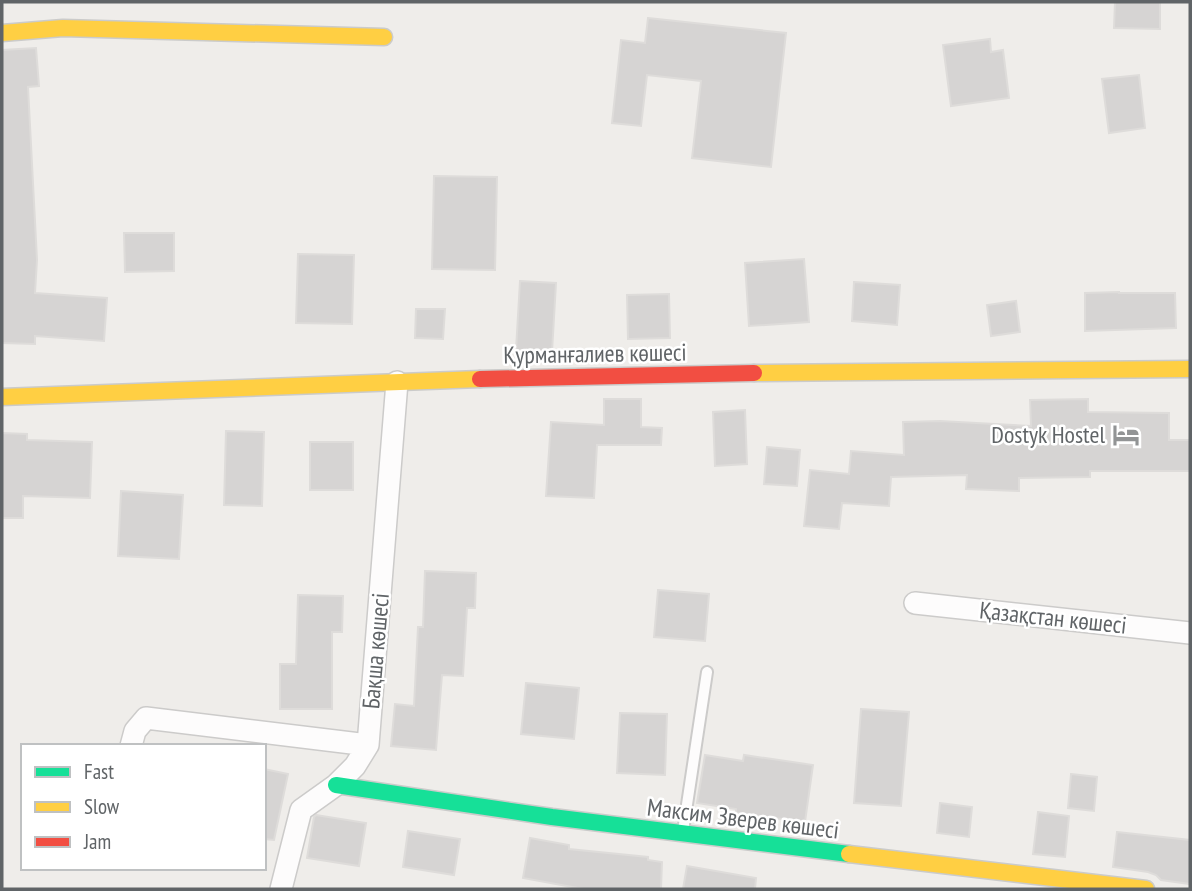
<svg xmlns="http://www.w3.org/2000/svg" width="1192" height="891" font-family="'PT Sans Narrow',sans-serif">
  <style>
    .building { fill: #d6d4d3; stroke: #dedcda; stroke-width: 2 }
    .lines { fill: none; stroke-linecap: round; stroke-linejoin: round }
    .lane-casing { stroke: #cccbca; stroke-width: 14 }
    .street-casing { stroke: #cccbca; stroke-width: 24 }
    .fast-casing { stroke: #cbcbca; stroke-width: 19 }
    .slow-casing { stroke: #cbcbca; stroke-width: 19 }
    .jam-casing { stroke: #cbcbca; stroke-width: 19 }
    .lane { stroke: #fdfcfc; stroke-width: 10 }
    .street { stroke: #fdfcfc; stroke-width: 21 }
    .fast { stroke: #16e098; stroke-width: 16 }
    .slow { stroke: #ffcf43; stroke-width: 16 }
    .jam { stroke: #f24e42; stroke-width: 16 }
    .labels { text-anchor: middle; stroke-width: 5; stroke-linejoin: round; paint-order: stroke }
    .street-label { font-size: 24px; fill: #606467; stroke: #fff }
    .poi-label { font-size: 24px; fill: #606467; stroke: #fff; text-anchor: end }
  </style>
  <rect width="100%" height="100%" fill="#efedea"/>
  <path class="building" d="M 1115,2 L 1160,2 L 1160,29 L 1114,28 Z
    M 648,18 L 786,33 L 771,167 L 692,158 L 701,81 L 647,75 L 641,126 L 612,123 L 621,40 L 645,43 Z
    M 990,39 L 991,52 L 1003,50 L 1009,98 L 951,106 L 943,45 Z
    M 36,48 L 39,86 L 28,87 L 37,260 L 35,293 L 107,298 L 104,341 L 35,336 L 35,344 L 2,343 L 2,50 Z
    M 1139,75 L 1145,128 L 1109,133 L 1102,79 Z
    M 434,176 L 497,177 L 495,270 L 432,269 Z
    M 124,233 L 174,233 L 174,271 L 125,272 Z
    M 298,254 L 354,255 L 352,324 L 296,323 Z
    M 804,259 L 809,322 L 749,326 L 745,263 Z
    M 520,281 L 556,283 L 552,352 L 516,350 Z
    M 854,282 L 900,285 L 897,325 L 852,321 Z
    M 1119,292 L 1119,293 L 1175,293 L 1176,328 L 1085,331 L 1085,293 Z
    M 669,294 L 670,338 L 628,339 L 627,295 Z
    M 1016,301 L 1020,332 L 991,336 L 987,305 Z
    M 416,309 L 445,309 L 443,339 L 415,338 Z
    M 604,399 L 641,399 L 641,427 L 662,428 L 661,445 L 597,445 L 594,498 L 546,496 L 551,422 L 604,425 Z
    M 1088,399 L 1088,412 L 1169,413 L 1169,440 L 1190,440 L 1190,471 L 1090,471 L 1090,477 L 1019,478 L 1019,491 L 966,489 L 967,475 L 891,477 L 889,506 L 842,503 L 839,529 L 804,526 L 810,470 L 849,474 L 851,451 L 904,455 L 903,422 L 940,421 L 1031,426 L 1030,400 Z
    M 745,410 L 747,464 L 715,466 L 713,412 Z
    M 226,431 L 264,432 L 262,506 L 224,505 Z
    M 2,433 L 27,434 L 27,440 L 92,442 L 90,498 L 23,496 L 23,518 L 2,518 Z
    M 310,442 L 353,442 L 353,490 L 310,490 Z
    M 767,447 L 800,450 L 797,486 L 764,484 Z
    M 121,491 L 183,495 L 179,559 L 118,556 Z
    M 425,571 L 476,573 L 475,608 L 467,608 L 463,676 L 442,675 L 436,750 L 391,746 L 395,704 L 414,706 L 418,627 L 423,627 Z
    M 658,590 L 709,594 L 705,641 L 654,637 Z
    M 298,595 L 343,596 L 342,632 L 332,632 L 332,709 L 280,709 L 280,664 L 296,664 Z
    M 526,683 L 579,688 L 574,739 L 521,734 Z
    M 861,709 L 909,712 L 901,806 L 854,803 Z
    M 620,713 L 667,714 L 665,775 L 617,773 Z
    M 705,755 L 743,761 L 744,755 L 813,765 L 805,822 L 736,813 L 736,809 L 697,803 Z
    M 264,769 L 288,774 L 274,840 L 264,839 Z
    M 1071,774 L 1097,777 L 1094,811 L 1068,808 Z
    M 940,803 L 972,807 L 969,837 L 937,833 Z
    M 1038,812 L 1069,816 L 1065,857 L 1033,854 Z
    M 316,815 L 366,823 L 359,866 L 307,858 L 314,817 Z
    M 408,831 L 460,839 L 454,875 L 403,867 Z
    M 1117,832 L 1190,840 L 1190,884 L 1161,880 L 1156,875 L 1148,872 L 1113,867 Z
    M 530,838 L 569,845 L 569,849 L 648,857 L 648,860 L 662,862 L 661,889 L 583,889 L 523,878 Z
    M 687,866 L 756,878 L 755,889 L 683,889 Z"/>
  <g class="lines">
    <g class="lane-casing">
      <path id="lane" d="M 683,831 L 707,672"/>
    </g>
    <g class="street-casing">
      <path id="street" d="M 915,603 L 1190,633
        M 131,746 L 135,731 L 146,718 L 368,745
        M 281,889 L 301,810 L 336,785 L 355,766 L 368,745 L 397,382"/>
    </g>
    <g class="fast-casing">
      <path id="fast" d="M 336,785 L 552,817 L 849,854"/>
    </g>
    <g class="slow-casing">
      <path id="slow" d="M 2,33 L 63,28 L 384,37
        M 754,373 L 1190,369
        M 2,397 L 480,379
        M 849,854 L 1146,889"/>
    </g>
    <g class="jam-casing">
      <path id="jam" d="M 480,379 L 754,373"/>
    </g>
    <use href="#lane" class="lane"/>
    <use href="#street" class="street"/>
    <use href="#fast" class="fast"/>
    <use href="#slow" class="slow"/>
    <use href="#jam" class="jam"/>
  </g>
  <defs>
    <g id="hotel-bare" transform="scale(2.1)"><path d="M-6-4.5h1.5V1H6V5H4.5V3h-9V5H-6ZM-4 0a1.8 1.8 0 1 1 3.6 0ZM.5 0V-2.5h3Q6-2.5 6 0Z" fill="#929495" stroke="#fff" stroke-width="2.5" paint-order="stroke"/></g>
  </defs>
  <g fill-rule="evenodd">
    <use href="#hotel-bare" x="1126" y="435"/>
  </g>
  <g class="labels">
    <g class="street-label">
      <text transform="translate(595 354) rotate(-1)" y="8">Қурманғалиев көшесі</text>
      <text transform="translate(1053 618) rotate(6)" y="8">Қазақстан көшесі</text>
      <text transform="translate(376 651) rotate(-85)" y="8">Бақша көшесі</text>
      <text transform="translate(743 819) rotate(7)" y="8">Максим Зверев көшесі</text>
    </g>
    <g class="poi-label">
      <text x="1105" y="443">Dostyk Hostel</text>
    </g>
  </g>
  <rect width="1192" height="891" fill="none" stroke="#606467" stroke-width="7"/>
  <rect x="21" y="744" width="245" height="126" fill="#ffffff" stroke="#bfc1c2" stroke-width="2"/>
  <rect x="35" y="767" width="35" height="10" fill="#16e098" stroke="#bfc1c2" stroke-width="2"/>
  <text x="84" y="779" font-size="21" fill="#606467">Fast</text>
  <rect x="35" y="802" width="35" height="10" fill="#ffcf43" stroke="#bfc1c2" stroke-width="2"/>
  <text x="84" y="814" font-size="21" fill="#606467">Slow</text>
  <rect x="35" y="837" width="35" height="10" fill="#f24e42" stroke="#bfc1c2" stroke-width="2"/>
  <text x="84" y="849" font-size="21" fill="#606467">Jam</text>
</svg>
